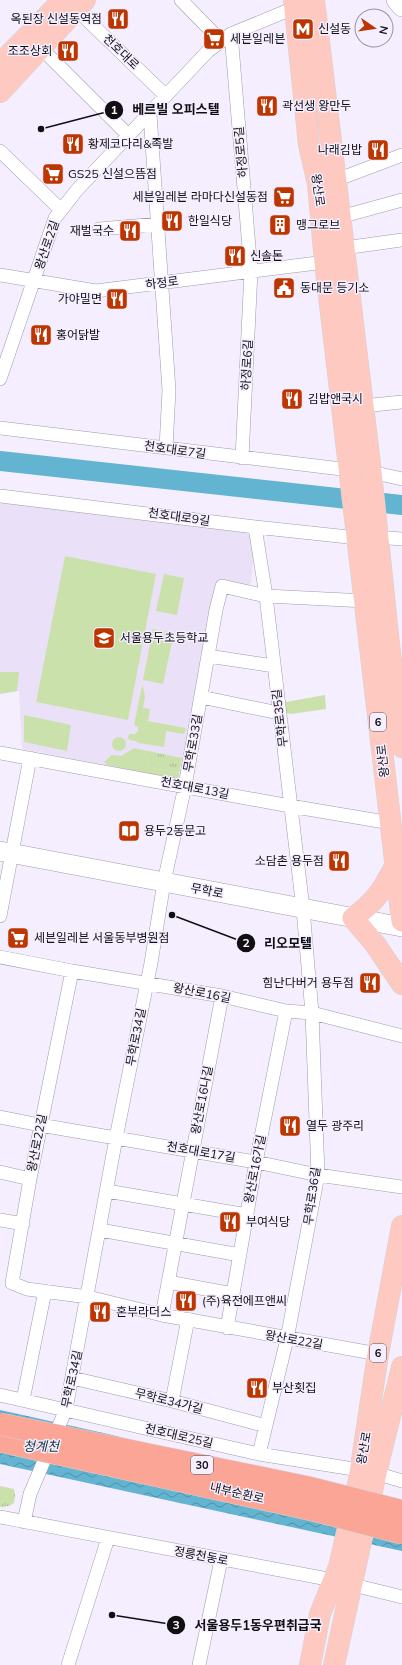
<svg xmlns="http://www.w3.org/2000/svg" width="402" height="1665" font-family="Mulish,'Noto Sans KR',sans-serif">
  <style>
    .built { fill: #eae1f8 }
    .grass { fill: url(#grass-tufts) }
    .garden { fill: #cbe1ab }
    .water { fill: url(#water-waves) }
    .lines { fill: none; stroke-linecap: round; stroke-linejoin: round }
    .river { stroke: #63b4d0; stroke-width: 20 }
    .street-casing { stroke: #a09ba9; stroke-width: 14 }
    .secondary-casing { stroke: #a09ba9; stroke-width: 20 }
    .primary-casing { stroke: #d4d4d5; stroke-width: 22 }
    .highway-casing { stroke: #d4d4d5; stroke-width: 23 }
    .street { stroke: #fff; stroke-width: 13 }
    .secondary { stroke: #fff; stroke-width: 19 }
    .primary { stroke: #fdc9c0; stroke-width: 21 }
    .highway { stroke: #fba596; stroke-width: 22 }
    .highway-bridge-casing { stroke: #d4d4d5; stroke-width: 23; stroke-linecap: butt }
    .highway-bridge { stroke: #fba596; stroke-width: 22 }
    .labels { text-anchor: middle; stroke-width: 3; stroke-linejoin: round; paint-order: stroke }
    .shield { fill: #f4eefe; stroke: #55525a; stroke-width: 1 }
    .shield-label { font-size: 11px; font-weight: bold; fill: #110f14 }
    .poi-label { font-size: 12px; fill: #110f14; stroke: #f4eefe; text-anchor: start }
    .street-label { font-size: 12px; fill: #110f14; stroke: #f4eefe }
    .water-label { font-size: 13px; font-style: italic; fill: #0d3440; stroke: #f4eefe }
    .leader { fill: none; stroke: #110f14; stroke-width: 1.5 }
    .callout-dot { fill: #110f14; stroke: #f4eefe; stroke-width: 1.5 }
    .mark-label { font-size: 12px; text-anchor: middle; font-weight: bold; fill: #fff }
    .callout-label { font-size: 13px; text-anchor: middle; font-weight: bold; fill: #110f14; stroke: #f4eefe; stroke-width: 3; stroke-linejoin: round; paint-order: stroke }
  </style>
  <defs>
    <pattern id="grass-tufts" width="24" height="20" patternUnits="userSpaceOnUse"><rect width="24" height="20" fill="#cbe1ab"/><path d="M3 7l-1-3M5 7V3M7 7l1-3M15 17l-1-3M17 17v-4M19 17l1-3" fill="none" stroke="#adc092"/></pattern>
    <pattern id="water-waves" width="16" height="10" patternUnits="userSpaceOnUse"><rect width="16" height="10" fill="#63b4d0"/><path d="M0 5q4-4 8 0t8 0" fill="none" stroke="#5091a8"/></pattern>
  </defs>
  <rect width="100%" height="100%" fill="#f4eefe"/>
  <path class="built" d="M 0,501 L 246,532 L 252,539 L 254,550 L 251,583 L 248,586 L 218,583 L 181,780 L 22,749 L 19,691 L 0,694 Z"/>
  <path class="grass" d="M 143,750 L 182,758 L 179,773 L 153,768 Z
    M 0,1486 L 14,1489 L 15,1495 L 14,1503 L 9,1506 L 0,1507 Z"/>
  <path class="garden" d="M 65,556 L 156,574 L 128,720 L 36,702 Z
    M 164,574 L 184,578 L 177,615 L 156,611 Z
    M 153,629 L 174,633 L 163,684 L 143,680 Z
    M 0,672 L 19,672 L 17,691 L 0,694 Z
    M 142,686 L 143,686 L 145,697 L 143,708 L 150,709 L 148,721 L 186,728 L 184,734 L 166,731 L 164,747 L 138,743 L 136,741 L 129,740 L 128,737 L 129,734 L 135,734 L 138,731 L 138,727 L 134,725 Z
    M 325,695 L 326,709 L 291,714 L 286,713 L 284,706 L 286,702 Z
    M 24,715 L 71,725 L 67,751 L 24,742 Z
    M112 744a7 7 0 1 1 14 0a7 7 0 1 1-14 0Z
    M 134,748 L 143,750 L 153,768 L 179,773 L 178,779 L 107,765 L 104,762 L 112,755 L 121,756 Z"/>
  <path class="water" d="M 0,1410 L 108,1434 L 402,1507 L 402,1551 L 0,1464 Z"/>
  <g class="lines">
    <path class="river" d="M 0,461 L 402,505"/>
    <g class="street-casing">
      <path id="street" d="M 181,0 L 221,41
        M 76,9 L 166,96
        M 231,34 L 251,271 L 242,458
        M 41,48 L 129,136
        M 150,114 L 169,390 L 166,448
        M 0,151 L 61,210
        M 336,180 L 402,155
        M 340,217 L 402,200
        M 99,229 L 158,224
        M 344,248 L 402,240
        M 0,275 L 96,291 L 325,262
        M 0,379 L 55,218 L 77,190 L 208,51 L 231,34 L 294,8
        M 363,406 L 402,402
        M 0,428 L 350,470
        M 371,472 L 402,479
        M 0,496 L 255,527 L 358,538
        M 255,527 L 266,596 L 303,909 L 312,1013 L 318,1175 L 287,1339 L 259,1454
        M 377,537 L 402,539
        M 208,656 L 274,666
        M 201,697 L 279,713
        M 0,753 L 290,806 L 391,823
        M 0,916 L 30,758
        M 0,957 L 72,971 L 222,996 L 286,1011 L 312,1013 L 402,1036
        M 72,971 L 30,1179 L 12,1283 L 27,1289 L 88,1297 L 162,1315 L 378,1354
        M 0,1117 L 40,1125 L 256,1162 L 318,1175 L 402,1187
        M 0,1172 L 30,1179
        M 107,1191 L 247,1215
        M 0,1220 L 23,1224
        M 100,1230 L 240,1255
        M 168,1282 L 233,1294
        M 162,1315 L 222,996
        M 227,1328 L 256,1162 L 286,1011
        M 72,1378 L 172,1401 L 266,1426
        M 0,1395 L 259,1454 L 360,1470
        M 23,1400 L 45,1291
        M 172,1401 L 188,1319
        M 376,1473 L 402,1481
        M 0,1517 L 333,1580 L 402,1597
        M 24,1522 L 30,1494 L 66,1409 L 116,1138 L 151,963 L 164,882 L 185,786 L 216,610 L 222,586 L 266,596 L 366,601
        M 68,1665 L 108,1538
        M 199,1665 L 221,1560"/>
    </g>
    <g class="secondary-casing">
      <path id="secondary" d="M 396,0 L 402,7
        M 0,851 L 402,927"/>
    </g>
    <g class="primary-casing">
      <path id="primary" d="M 294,0 L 309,145 L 318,184 L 325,262 L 402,921
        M 314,0 L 371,472 L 389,644 L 402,747
        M 0,64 L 63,0
        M 0,92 L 85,0
        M 395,866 C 382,891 376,901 353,918 L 375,944 L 402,984
        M 310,1665 L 320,1614 L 339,1567 L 359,1480 L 378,1354 L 402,1226
        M 334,1665 L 376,1473 L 402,1367"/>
    </g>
    <g class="highway-casing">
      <path id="highway" d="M 0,1441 L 36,1449"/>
    </g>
    <use href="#street" class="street"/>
    <use href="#secondary" class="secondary"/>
    <use href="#primary" class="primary"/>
    <use href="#highway" class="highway"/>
    <g class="highway-bridge-casing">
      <path id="highway-bridge" d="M 0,1424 L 306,1487 L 402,1511
        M 36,1449 L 313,1510 L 402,1533"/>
    </g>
    <use href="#highway-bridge" class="highway-bridge"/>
  </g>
  <defs>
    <g id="restaurant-square" transform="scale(1.15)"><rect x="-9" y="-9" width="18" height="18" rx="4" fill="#bd3501" stroke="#f4eefe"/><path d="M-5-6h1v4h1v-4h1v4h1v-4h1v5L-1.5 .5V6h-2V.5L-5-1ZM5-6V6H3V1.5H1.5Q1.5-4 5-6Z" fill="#fff"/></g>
    <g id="metro-square" transform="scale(1.15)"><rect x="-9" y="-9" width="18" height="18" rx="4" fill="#bd3501" stroke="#f4eefe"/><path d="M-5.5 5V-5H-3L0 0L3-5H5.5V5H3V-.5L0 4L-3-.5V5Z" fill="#fff"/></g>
    <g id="supermarket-square" transform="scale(1.15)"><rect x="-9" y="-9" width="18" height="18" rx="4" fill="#bd3501" stroke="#f4eefe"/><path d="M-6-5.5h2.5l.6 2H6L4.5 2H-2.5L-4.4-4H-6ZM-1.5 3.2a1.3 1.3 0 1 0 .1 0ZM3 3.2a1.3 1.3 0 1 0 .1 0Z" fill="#fff"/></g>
    <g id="building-square" transform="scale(1.15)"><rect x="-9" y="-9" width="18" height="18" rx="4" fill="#bd3501" stroke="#f4eefe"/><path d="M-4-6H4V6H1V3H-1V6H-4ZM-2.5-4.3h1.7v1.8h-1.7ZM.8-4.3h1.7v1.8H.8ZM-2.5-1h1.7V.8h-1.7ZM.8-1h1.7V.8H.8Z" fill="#fff"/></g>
    <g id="civic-square" transform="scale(1.15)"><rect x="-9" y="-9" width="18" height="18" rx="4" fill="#bd3501" stroke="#f4eefe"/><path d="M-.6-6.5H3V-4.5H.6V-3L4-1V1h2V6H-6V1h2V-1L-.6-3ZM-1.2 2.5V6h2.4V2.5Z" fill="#fff"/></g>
    <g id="school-square" transform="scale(1.15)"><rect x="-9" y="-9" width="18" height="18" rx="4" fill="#bd3501" stroke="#f4eefe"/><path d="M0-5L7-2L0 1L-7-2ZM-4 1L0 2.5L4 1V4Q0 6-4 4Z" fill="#fff"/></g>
    <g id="library-square" transform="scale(1.15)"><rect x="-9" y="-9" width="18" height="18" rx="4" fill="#bd3501" stroke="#f4eefe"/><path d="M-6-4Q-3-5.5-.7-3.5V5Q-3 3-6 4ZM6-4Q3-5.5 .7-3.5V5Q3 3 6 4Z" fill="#fff"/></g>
  </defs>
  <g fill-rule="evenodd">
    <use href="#restaurant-square" x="118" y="19"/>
    <use href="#metro-square" x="303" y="29"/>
    <use href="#supermarket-square" x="214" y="39"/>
    <use href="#restaurant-square" x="68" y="51"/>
    <use href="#restaurant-square" x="267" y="106"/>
    <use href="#restaurant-square" x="73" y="144"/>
    <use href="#restaurant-square" x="378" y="150"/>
    <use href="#supermarket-square" x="53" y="174"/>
    <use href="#supermarket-square" x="284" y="197"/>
    <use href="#restaurant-square" x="172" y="221"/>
    <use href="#building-square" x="280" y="225"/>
    <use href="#restaurant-square" x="130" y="231"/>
    <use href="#restaurant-square" x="235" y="256"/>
    <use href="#civic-square" x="284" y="288"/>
    <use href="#restaurant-square" x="117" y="299"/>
    <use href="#restaurant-square" x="41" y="335"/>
    <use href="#restaurant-square" x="292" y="399"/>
    <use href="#school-square" x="104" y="638"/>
    <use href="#library-square" x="129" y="831"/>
    <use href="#restaurant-square" x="339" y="861"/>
    <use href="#supermarket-square" x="18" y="938"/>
    <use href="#restaurant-square" x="370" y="983"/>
    <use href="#restaurant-square" x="290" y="1126"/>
    <use href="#restaurant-square" x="230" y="1222"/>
    <use href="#restaurant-square" x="186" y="1301"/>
    <use href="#restaurant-square" x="100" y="1312"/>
    <use href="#restaurant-square" x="257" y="1388"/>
  </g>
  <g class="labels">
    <g class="shield">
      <rect x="370" y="713" width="16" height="18" rx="3"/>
      <rect x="370" y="1344" width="16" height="18" rx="3"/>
      <rect x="191" y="1456" width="22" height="18" rx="3"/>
    </g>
    <g class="shield-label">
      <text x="378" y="726">6</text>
      <text x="378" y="1357">6</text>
      <text x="202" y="1469">30</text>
    </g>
    <g class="poi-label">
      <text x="102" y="23" text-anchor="end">옥된장 신설동역점</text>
      <text x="318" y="33">신설동</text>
      <text x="230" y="43">세븐일레븐</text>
      <text x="52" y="55" text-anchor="end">조조상회</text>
      <text x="282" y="110">곽선생 왕만두</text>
      <text x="88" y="148">황제코다리&amp;족발</text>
      <text x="362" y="154" text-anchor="end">나래김밥</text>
      <text x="68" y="178">GS25 신설으뜸점</text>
      <text x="268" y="201" text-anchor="end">세븐일레븐 라마다신설동점</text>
      <text x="188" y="225">한일식당</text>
      <text x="296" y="229">맹그로브</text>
      <text x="114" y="235" text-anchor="end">재벌국수</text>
      <text x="250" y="260">신솔돈</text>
      <text x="300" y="292">동대문 등기소</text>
      <text x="102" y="303" text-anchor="end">가야밀면</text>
      <text x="56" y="339">홍어닭발</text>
      <text x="308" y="403">김밥앤국시</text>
      <text x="120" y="642">서울용두초등학교</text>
      <text x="144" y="835">용두2동문고</text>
      <text x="324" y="865" text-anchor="end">소담촌 용두점</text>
      <text x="34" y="942">세븐일레븐 서울동부병원점</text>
      <text x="354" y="987" text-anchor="end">힘난다버거 용두점</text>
      <text x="306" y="1130">열두 광주리</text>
      <text x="246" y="1226">부여식당</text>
      <text x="202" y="1305">(주)육전에프앤씨</text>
      <text x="116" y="1316">혼부라더스</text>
      <text x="272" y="1392">부산횟집</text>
    </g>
    <g class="street-label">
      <text transform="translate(121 52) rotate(44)" y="4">천호대로</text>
      <text transform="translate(241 152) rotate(-95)" y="4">하정로5길</text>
      <text transform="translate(318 190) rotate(82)" y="4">왕산로</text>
      <text transform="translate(47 245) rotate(-71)" y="4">왕산로2길</text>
      <text transform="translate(162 283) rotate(-7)" y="4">하정로</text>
      <text transform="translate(247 365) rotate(-87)" y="4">하정로6길</text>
      <text transform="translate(175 450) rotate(8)" y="4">천호대로7길</text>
      <text transform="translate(179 517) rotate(8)" y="4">천호대로9길</text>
      <text transform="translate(280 718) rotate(-97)" y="4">무학로35길</text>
      <text transform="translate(193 743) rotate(-80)" y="4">무학로33길</text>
      <text transform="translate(383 761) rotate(-96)" y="4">왕산로</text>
      <text transform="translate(195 788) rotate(11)" y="4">천호대로13길</text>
      <text transform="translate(207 891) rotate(11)" y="4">무학로</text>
      <text transform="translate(202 993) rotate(11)" y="4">왕산로16길</text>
      <text transform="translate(136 1037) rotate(-79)" y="4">무학로34길</text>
      <text transform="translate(202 1100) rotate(-79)" y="4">왕산로16나길</text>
      <text transform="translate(37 1143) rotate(-79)" y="4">왕산로22길</text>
      <text transform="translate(201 1152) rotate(10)" y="4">천호대로17길</text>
      <text transform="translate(255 1169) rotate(-79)" y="4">왕산로16가길</text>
      <text transform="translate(312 1196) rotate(-82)" y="4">무학로36길</text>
      <text transform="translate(294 1340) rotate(10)" y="4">왕산로22길</text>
      <text transform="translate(72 1379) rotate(-78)" y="4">무학로34길</text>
      <text transform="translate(169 1401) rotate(14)" y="4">무학로34가길</text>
      <text transform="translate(179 1436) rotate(13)" y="4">천호대로25길</text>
      <text transform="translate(364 1448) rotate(-80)" y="4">왕산로</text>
      <text transform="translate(237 1493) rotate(13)" y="4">내부순환로</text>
      <text transform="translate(201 1556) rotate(11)" y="4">정릉천동로</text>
    </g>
    <g class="water-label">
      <text x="41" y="1451">청계천</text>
    </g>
  </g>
  <path class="leader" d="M41 129L114 110M172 915L246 943M112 1615L176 1625"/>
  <g class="callout-dot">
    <circle cx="41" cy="129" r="4"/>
    <circle cx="172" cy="915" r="4"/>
    <circle cx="112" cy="1615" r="4"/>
    <circle cx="114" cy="110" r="10"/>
    <circle cx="246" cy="943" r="10"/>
    <circle cx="176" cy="1625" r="10"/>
  </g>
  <g class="mark-label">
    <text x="114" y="114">1</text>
    <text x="246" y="947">2</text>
    <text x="176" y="1629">3</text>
  </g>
  <g class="callout-label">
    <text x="176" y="114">베르빌 오피스텔</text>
    <text x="288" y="948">리오모텔</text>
    <text x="258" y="1630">서울용두1동우편취급국</text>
  </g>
  <g transform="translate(374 28) rotate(103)"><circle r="19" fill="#f4eefe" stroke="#9995a0"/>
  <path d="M0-3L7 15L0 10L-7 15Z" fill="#bd3501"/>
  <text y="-6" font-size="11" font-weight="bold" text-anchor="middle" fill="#110f14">N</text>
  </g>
</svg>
